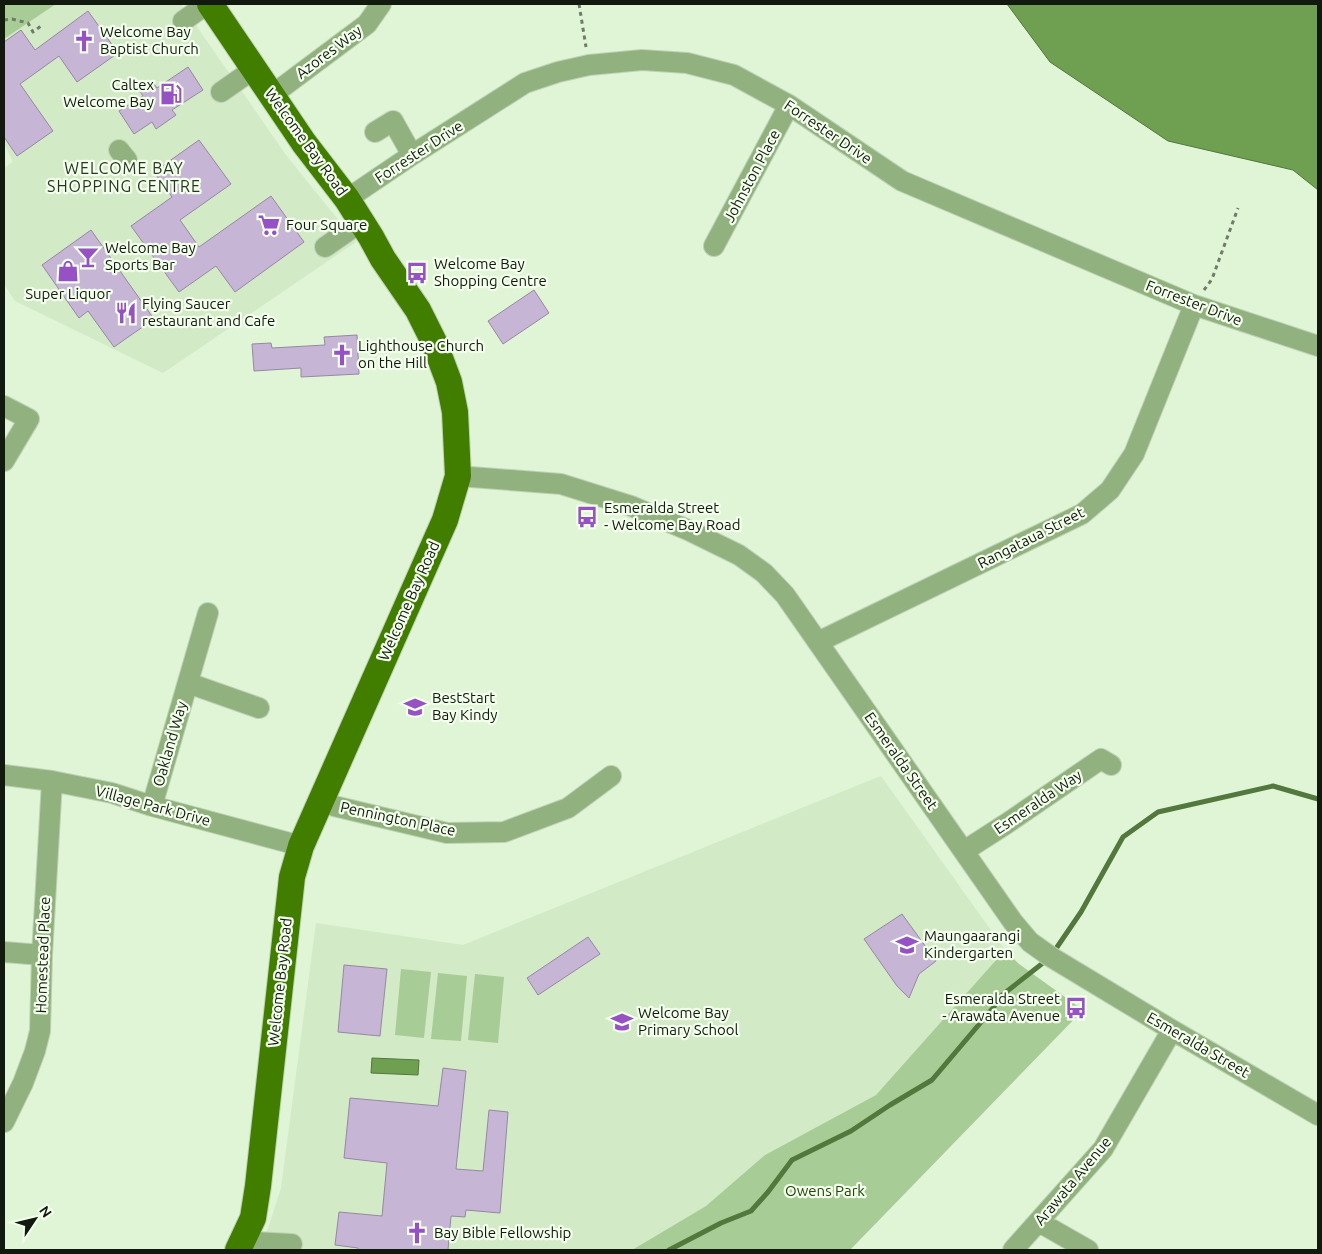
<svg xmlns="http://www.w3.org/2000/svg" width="1322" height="1254" font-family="Ubuntu,sans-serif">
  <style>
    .built { fill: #d2eac5 }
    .green { fill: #a8cc95 }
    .water { fill: #6fa051; stroke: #53783d }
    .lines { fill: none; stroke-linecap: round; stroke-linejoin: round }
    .stream { stroke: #53783d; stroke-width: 5 }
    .building { fill: #c6b5d4; stroke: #9787a4 }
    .minor-casing { stroke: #bfd1b6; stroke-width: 22 }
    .major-casing { stroke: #bfd1b6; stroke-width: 28 }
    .path { stroke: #6f7c68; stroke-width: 3; stroke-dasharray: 4 4; stroke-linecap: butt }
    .minor { stroke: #91b27e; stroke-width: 20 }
    .major { stroke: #417e00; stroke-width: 26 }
    .labels { text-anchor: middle; stroke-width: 4.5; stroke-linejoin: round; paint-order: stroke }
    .poi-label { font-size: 15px; fill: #12190e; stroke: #f3ffec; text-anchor: start }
    .street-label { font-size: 15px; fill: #12190e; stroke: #f3ffec }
    .park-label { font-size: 15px; fill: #24440b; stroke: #f3ffec }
    .neighbourhood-label { font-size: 16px; letter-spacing: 1px; fill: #27371f; stroke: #f3ffec }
  </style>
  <rect width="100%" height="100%" fill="#e0f4d6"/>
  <path class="built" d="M 56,4 L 181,4 L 286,155 L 356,242 L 163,373 L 15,301 L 4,284 L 4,168 L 13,162 L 4,143 L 4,39 Z
    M 881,776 L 1005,950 L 876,1095 L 765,1155 L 706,1206 L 632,1250 L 261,1250 L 281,1188 L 316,923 L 463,945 Z"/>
  <path class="green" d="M 4,4 L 56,4 L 4,39 Z
    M 1005,950 L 1019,964 L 1083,1010 L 850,1250 L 632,1250 L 706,1206 L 765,1155 L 876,1095 Z
    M 401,969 L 431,972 L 424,1038 L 395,1035 Z
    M 438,973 L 467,976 L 461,1041 L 431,1039 Z
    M 475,974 L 504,977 L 498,1043 L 468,1040 Z"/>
  <path class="water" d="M 1007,4 L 1318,4 L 1318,190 L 1293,170 L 1168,141 L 1050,62 Z
    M 372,1058 L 419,1060 L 418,1075 L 371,1073 Z"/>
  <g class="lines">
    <path class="stream" d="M 1053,953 L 1081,912 L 1123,837 L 1158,812 L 1273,786 L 1318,799
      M 669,1250 L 721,1223 L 751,1211 L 768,1192 L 792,1160 L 851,1131 L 890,1105 L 932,1080 L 993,1008 L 1001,996 L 1048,959"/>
  </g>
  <path class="building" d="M 88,11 L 118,53 L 77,82 L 59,56 L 20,84 L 53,131 L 17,156 L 4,137 L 4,42 L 21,30 L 35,50 Z
    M 188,67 L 203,90 L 172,110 L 176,115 L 156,129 L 152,122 L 134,134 L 119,111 L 143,96 L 139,90 L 152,81 L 157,88 Z
    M 199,140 L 231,184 L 180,220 L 199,247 L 271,196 L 304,242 L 235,292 L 216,266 L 179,292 L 131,226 L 172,197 L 154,172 Z
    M 91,230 L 154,319 L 114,347 L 88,311 L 79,318 L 42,265 Z
    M 534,290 L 549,313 L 503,344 L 488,321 Z
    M 357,335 L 359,374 L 301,377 L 301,368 L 254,371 L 252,344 L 271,343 L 272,348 L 325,345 L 324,337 Z
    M 902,914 L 936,961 L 919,974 L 909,998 L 897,986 L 864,939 Z
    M 588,937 L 600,954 L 538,995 L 527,978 Z
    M 344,965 L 387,969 L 380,1036 L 338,1032 Z
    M 443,1068 L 466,1071 L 456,1169 L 483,1171 L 489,1110 L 508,1112 L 500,1213 L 466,1210 L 465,1217 L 451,1216 L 448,1250 L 358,1250 L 358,1248 L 335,1245 L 339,1212 L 382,1216 L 387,1163 L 344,1158 L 350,1098 L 438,1106 Z"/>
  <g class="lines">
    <g class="minor-casing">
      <path id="minor" d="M 183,21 L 207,4
        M 221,92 L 254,69
        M 272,95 L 367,24 L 381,4
        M 375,132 L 393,121 L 412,155
        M 119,150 L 127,160
        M 347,199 L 412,155 L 525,83 L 558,72 L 589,65 L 642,60 L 687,63 L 734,75 L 789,105 L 902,181 L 1194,305 L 1318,346
        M 714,246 L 789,105
        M 325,247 L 361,222
        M 4,406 L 29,419 L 4,461
        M 458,476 L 561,484 L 631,506 L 688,530 L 739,555 L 764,573 L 785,595 L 1013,922 L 1030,942 L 1051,957 L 1172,1030 L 1318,1115
        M 818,642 L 1082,514 L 1110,490 L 1134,454 L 1194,305
        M 188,683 L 259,708
        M 4,775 L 52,781 L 112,793 L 152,806 L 301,846
        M 321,801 L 334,806 L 447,833 L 504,832 L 568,808 L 611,776
        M 152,806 L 208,613
        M 964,851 L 1006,824 L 1101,759 L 1111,765
        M 4,952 L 42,955
        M 4,1122 L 23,1083 L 35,1051 L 40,1031 L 42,955 L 52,781
        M 1039,1222 L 1088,1250
        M 243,1240 L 254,1242 L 292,1244
        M 1013,1250 L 1103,1149 L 1172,1030"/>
    </g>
    <g class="major-casing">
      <path id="major" d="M 210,4 L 304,143 L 347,199 L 371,237 L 383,259 L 418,310 L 434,342 L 449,382 L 455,412 L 458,476 L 445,520 L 301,846 L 292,877 L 258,1186 L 253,1218 L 238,1250"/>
    </g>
    <path class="path" d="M 579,4 L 586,47
      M 4,20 L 12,19 L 28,23 L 33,32 L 41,26
      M 1204,290 L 1212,279 L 1238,208"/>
    <use href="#minor" class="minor"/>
    <use href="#major" class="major"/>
  </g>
  <defs>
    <g id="church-bare" transform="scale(1.725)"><path d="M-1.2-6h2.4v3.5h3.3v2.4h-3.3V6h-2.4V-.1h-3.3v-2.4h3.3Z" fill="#9651c5" stroke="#f3ffec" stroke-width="2.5" paint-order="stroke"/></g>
    <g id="fuel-bare" transform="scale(1.725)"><path d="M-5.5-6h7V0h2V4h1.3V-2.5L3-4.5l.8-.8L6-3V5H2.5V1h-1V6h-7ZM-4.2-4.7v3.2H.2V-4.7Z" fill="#9651c5" stroke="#f3ffec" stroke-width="2.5" paint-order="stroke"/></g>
    <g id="supermarket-bare" transform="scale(1.725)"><path d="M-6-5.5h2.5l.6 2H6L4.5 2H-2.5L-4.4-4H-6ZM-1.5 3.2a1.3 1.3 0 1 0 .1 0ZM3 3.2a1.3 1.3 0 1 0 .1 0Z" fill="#9651c5" stroke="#f3ffec" stroke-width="2.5" paint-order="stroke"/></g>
    <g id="bar-bare" transform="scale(1.725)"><path d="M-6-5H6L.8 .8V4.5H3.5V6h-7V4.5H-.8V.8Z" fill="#9651c5" stroke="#f3ffec" stroke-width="2.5" paint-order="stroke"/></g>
    <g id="shop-bare" transform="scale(1.725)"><path d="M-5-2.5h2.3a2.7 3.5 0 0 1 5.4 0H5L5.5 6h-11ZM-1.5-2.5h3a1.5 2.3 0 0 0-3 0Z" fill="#9651c5" stroke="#f3ffec" stroke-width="2.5" paint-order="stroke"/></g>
    <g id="bus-bare" transform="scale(1.725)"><path d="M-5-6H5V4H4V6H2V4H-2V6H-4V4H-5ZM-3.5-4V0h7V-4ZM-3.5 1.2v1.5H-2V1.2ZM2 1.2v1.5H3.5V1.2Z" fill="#9651c5" stroke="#f3ffec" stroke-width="2.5" paint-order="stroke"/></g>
    <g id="restaurant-bare" transform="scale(1.725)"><path d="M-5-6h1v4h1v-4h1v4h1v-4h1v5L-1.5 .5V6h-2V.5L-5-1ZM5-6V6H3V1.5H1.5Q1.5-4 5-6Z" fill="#9651c5" stroke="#f3ffec" stroke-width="2.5" paint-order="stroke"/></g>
    <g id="school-bare" transform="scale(1.725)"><path d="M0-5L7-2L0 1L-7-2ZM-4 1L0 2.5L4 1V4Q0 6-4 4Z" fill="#9651c5" stroke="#f3ffec" stroke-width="2.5" paint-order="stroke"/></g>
  </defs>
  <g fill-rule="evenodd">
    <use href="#church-bare" x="84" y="41"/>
    <use href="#fuel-bare" x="171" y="94"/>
    <use href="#supermarket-bare" x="269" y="225"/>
    <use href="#bar-bare" x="88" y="257"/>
    <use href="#shop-bare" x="68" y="271"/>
    <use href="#bus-bare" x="417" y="273"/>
    <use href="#restaurant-bare" x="126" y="313"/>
    <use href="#church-bare" x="342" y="355"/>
    <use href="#bus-bare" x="587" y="517"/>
    <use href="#school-bare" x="415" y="707"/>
    <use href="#school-bare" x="907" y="945"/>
    <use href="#bus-bare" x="1076" y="1008"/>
    <use href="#school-bare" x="622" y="1022"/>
    <use href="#church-bare" x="417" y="1233"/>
  </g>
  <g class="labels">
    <g class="poi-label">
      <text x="100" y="37">Welcome Bay<tspan x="100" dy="17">Baptist Church</tspan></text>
      <text x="154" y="90" text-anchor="end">Caltex<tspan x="154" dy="17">Welcome Bay</tspan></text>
      <text x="286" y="230">Four Square</text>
      <text x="105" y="253">Welcome Bay<tspan x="105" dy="17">Sports Bar</tspan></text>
      <text x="434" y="269">Welcome Bay<tspan x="434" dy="17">Shopping Centre</tspan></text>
      <text x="68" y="299" text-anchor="middle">Super Liquor</text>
      <text x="142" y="309">Flying Saucer<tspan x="142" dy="17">restaurant and Cafe</tspan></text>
      <text x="358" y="351">Lighthouse Church<tspan x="358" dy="17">on the Hill</tspan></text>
      <text x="604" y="513">Esmeralda Street<tspan x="604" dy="17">- Welcome Bay Road</tspan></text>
      <text x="432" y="703">BestStart<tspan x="432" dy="17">Bay Kindy</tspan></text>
      <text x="924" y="941">Maungaarangi<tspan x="924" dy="17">Kindergarten</tspan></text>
      <text x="1060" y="1004" text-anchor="end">Esmeralda Street<tspan x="1060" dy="17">- Arawata Avenue</tspan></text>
      <text x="638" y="1018">Welcome Bay<tspan x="638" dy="17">Primary School</tspan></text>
      <text x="434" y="1238">Bay Bible Fellowship</text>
    </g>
    <g class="street-label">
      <text transform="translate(329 52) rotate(-37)" y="5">Azores Way</text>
      <text transform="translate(828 132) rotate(34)" y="5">Forrester Drive</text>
      <text transform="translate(306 142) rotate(54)" y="5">Welcome Bay Road</text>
      <text transform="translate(419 152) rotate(-33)" y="5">Forrester Drive</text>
      <text transform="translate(752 176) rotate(-62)" y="5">Johnston Place</text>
      <text transform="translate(1194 303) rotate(21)" y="5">Forrester Drive</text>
      <text transform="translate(1031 538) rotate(-27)" y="5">Rangataua Street</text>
      <text transform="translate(409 601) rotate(-66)" y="5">Welcome Bay Road</text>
      <text transform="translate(170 744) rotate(-74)" y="5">Oakland Way</text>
      <text transform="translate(901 761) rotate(55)" y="5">Esmeralda Street</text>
      <text transform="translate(1038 802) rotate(-34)" y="5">Esmeralda Way</text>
      <text transform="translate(153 806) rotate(15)" y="5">Village Park Drive</text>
      <text transform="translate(398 819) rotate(12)" y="5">Pennington Place</text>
      <text transform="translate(43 955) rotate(-88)" y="5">Homestead Place</text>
      <text transform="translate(280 982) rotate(-84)" y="5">Welcome Bay Road</text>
      <text transform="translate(1198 1045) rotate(30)" y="5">Esmeralda Street</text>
      <text transform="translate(1073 1181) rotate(-50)" y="5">Arawata Avenue</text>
    </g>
    <g class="park-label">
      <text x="825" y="1196">Owens Park</text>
    </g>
    <g class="neighbourhood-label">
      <text x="124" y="174">WELCOME BAY<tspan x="124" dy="18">SHOPPING CENTRE</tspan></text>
    </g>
  </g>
  <rect width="1322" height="1254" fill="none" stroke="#12190e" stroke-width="10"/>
  <g transform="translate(35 1219) rotate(55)" stroke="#f3ffec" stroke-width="4" paint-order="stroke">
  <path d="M0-4L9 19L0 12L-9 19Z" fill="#12190e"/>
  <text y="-8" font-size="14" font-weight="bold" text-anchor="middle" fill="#12190e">N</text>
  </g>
</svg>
